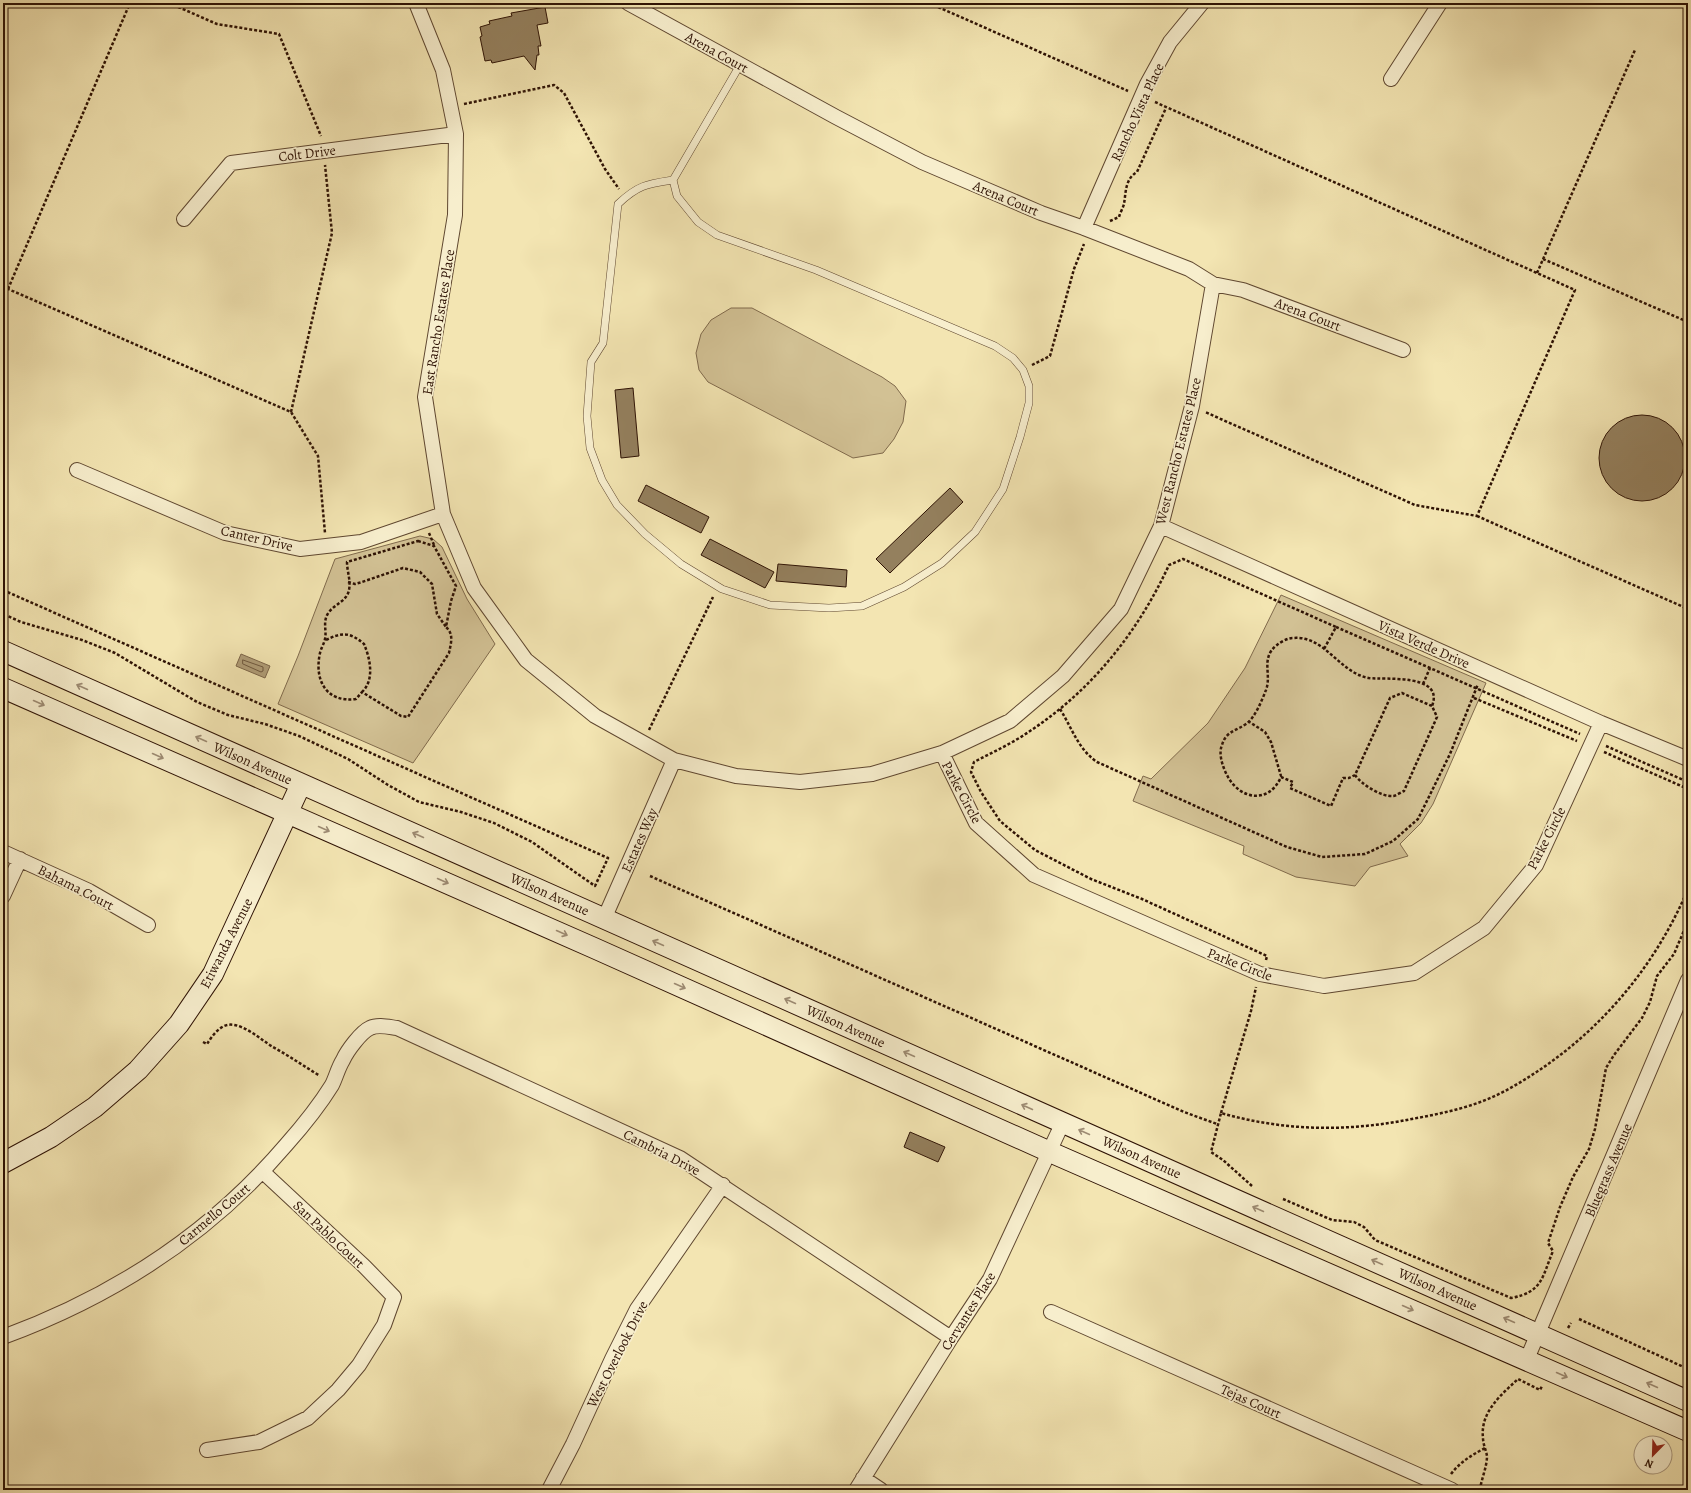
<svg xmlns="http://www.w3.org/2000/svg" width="1691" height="1493" font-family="Alegreya,serif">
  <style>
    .green { fill: #d2c194; stroke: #806a4c }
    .water { fill: #b09d77; stroke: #7c6549 }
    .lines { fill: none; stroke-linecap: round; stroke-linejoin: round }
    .shore { stroke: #6f583e; stroke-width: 1 }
    .building { fill: #94805e; stroke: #2e1204 }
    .lane-casing { stroke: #5f4730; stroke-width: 8 }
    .street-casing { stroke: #5f4730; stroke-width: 16 }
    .secondary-casing { stroke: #2e1204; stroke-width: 22 }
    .path { stroke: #2e1204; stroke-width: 2.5; stroke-dasharray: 3 2; stroke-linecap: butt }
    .lane { stroke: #f7eecd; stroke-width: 7 }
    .street { stroke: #f7eecd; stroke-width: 14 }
    .secondary { stroke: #f7eecd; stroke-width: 20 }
    .oneway { stroke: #9d8b73 }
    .labels { text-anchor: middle; stroke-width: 3.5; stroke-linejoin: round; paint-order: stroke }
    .street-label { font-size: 14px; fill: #2e1204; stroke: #f7eecd }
  </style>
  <rect width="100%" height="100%" fill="#f3e5b2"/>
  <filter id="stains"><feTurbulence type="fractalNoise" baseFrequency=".005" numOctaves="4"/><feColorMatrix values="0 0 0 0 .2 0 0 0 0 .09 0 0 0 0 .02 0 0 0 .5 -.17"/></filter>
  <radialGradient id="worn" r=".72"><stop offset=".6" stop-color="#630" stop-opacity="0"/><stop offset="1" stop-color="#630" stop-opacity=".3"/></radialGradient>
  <path class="green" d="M 731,308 L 752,308 L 882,377 L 895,386 L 906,401 L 903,422 L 894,439 L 883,453 L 853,458 L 708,382 L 699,370 L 696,353 L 701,334 L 711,320 Z
    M 420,536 L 433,539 L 442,547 L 467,599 L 495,644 L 413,763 L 278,704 L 298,656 L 335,559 Z
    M 1281,595 L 1486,683 L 1433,804 L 1421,823 L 1400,844 L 1408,856 L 1370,867 L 1355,886 L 1296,877 L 1243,854 L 1244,846 L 1133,801 L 1143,776 L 1151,779 L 1208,723 L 1245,668 Z"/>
  <path class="water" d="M 241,654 L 270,666 L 265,678 L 236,666 Z"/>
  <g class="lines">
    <path class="shore" d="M 243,660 L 263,667 L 263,671 L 261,672 L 243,664 Z"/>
  </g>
  <path class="building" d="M 545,7 L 548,23 L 537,25 L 541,46 L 538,46 L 539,55 L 537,55 L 535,70 L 524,56 L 492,63 L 491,60 L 485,61 L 480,37 L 482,36 L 480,27 L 490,24 L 489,21 L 512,16 L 511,13 Z
    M 633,388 L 639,456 L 621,458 L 615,390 Z
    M1599 458a43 43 0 1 1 86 0a43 43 0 1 1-86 0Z
    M 646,485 L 709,517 L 701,533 L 638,501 Z
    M 950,488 L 963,502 L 890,573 L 876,559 Z
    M 710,539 L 774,572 L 765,588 L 701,555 Z
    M 778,564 L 847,570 L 846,587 L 776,581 Z
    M 910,1132 L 945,1147 L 938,1162 L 904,1147 Z"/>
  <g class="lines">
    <g class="lane-casing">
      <path id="lane" d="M 673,180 C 647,184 638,185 618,204 L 603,343 L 591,362 L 587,416 L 590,448 L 602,480 L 617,505 L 645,534 L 681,564 L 722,589 L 770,605 L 829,608 L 862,606 L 904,587 L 942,563 L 975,532 L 1003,489 L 1020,437 L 1029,403 L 1029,386 L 1023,370 L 1013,358 L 995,346 L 816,270 L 717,235 L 698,222 L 677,196 L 673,180 L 740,65"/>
    </g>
    <g class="street-casing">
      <path id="street" d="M 416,3 L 443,70 L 456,134 L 455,215 L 425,397 L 443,514 L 474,588 L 526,660 L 595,716 L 674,760 L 736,776 L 800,782 L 872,774 L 942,753 L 1010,721 L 1063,676 L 1121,609 L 1161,526 L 1192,406 L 1213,284
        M 628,3 L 836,117 L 922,162 L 1041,213 L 1084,228 L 1189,269 L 1213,284 L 1243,290 L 1403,350
        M 1391,79 L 1440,3
        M 184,219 L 231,163 L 456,134
        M 1084,228 L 1147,84 L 1170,42 L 1202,3
        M 77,470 L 225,533 L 300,549 L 361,542 L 443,514
        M 1161,526 L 1601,723 L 1688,759
        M 942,753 L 976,823 L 1034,875 L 1260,974 L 1324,986 L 1414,973 L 1484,928 L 1536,865 L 1601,723
        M 3,852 L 89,891 L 148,925
        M 3,896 L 20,859
        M 604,919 L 674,760
        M 1051,1312 L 1452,1490
        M 3,1337 C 112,1297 210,1234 286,1145 C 302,1127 319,1106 332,1085 C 336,1077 338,1068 343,1060 C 347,1051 361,1032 370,1028 C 378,1024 389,1027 397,1028 L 680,1158 L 951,1338
        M 1527,1359 L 1688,980
        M 207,1450 L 259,1442 L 308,1418 L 338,1390 L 359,1365 L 384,1325 L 394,1297 L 364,1266 L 263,1172
        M 863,1478 L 881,1490
        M 549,1490 L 573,1444 L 612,1359 L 637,1309 L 723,1185
        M 856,1490 L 951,1338 L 990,1279 L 1063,1122"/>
    </g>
    <g class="secondary-casing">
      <path id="secondary" d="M 3,651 L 1688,1401
        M 3,688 L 594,948 L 1050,1152 L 1688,1431
        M 3,1163 L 51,1137 L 95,1107 L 138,1070 L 179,1024 L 213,974 L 301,784"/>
    </g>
    <path class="path" d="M 169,3 L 217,24 L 279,34 L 321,136
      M 929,3 L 1128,91
      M 1155,102 L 1575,290 L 1477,516 L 1415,505 L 1205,412
      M 464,104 L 554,85 L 564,93 L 605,169 L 619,189
      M 1110,221 L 1119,217 C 1120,213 1123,208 1124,204 C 1126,192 1125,179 1137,172 L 1166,108
      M 1543,259 L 1688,322
      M 1537,273 L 1635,50
      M 8,289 L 130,3
      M 3,299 L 8,289 L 291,412 L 318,456 L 325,533
      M 1032,365 L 1050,356 L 1074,269 L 1084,244
      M 291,412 L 332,233 L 325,165
      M 1477,516 L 1688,609
      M 429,533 L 434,545
      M 418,541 L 434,546 L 456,586 L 451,601 L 446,627 C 454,634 451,643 449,653 L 408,717 L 401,716 L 362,692 L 356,699 C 326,703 314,680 320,653 C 321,648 324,644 325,639 C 327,630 322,621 329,612 C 335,604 347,601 349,590 C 351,581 347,571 347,562 Z
      M 348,582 L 355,584 L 362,582 L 403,568 L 420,572 L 432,584 L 437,614 L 446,627
      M 3,590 L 608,858 L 595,886 L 532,842 L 494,823 L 461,812 L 419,802 L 388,785 L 348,759 L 299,736 L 265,724 L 228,715 L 197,702 L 115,653 L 82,640 L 21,622 L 3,614
      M 1336,627 L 1430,668
      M 326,640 C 342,632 350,632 364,644 C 370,658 375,680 362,692
      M 1423,684 L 1430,668 L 1580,734
      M 1474,698 L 1577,741
      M 1060,709 C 1072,728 1078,749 1097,762 L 1287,847 L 1322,857 L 1365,854 L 1393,841 L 1418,819 L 1450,754 L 1478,684
      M 1248,721 L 1265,732 L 1271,742 L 1281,776
      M 649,730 L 713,597
      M 1606,746 L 1688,782
      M 1604,752 L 1688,789
      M 1355,775 C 1361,784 1381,797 1393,796 C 1396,796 1401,792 1404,791 L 1437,717 L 1432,706 L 1402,693 L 1390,698 L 1355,775 L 1349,778 L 1343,778 L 1331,806 L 1290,788 L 1293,782 L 1281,777 C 1269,804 1241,800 1228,777 C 1223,768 1218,754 1222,745 C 1226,731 1236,731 1246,724 C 1255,718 1262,700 1266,690 C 1272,674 1260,658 1277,645 C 1281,642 1287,638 1293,638 C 1325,635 1339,673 1369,678 C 1384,680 1445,673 1432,706
      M 650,876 L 1184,1112 L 1217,1124
      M 1266,960 L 1267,956 L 1142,899 L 1091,879 L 1035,850 L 1000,821 L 981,792 L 971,772 L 974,762 C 993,752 1013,743 1030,731 C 1092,690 1138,632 1169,565 L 1183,559 L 1336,627 L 1324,649
      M 203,1042 L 207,1044 C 211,1038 216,1030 224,1026 C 239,1019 261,1040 273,1047 C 289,1056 304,1066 320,1076
      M 1221,1113 L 1251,1011 L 1256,987
      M 1252,1186 L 1223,1160 L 1211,1152 L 1221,1113 C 1280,1130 1340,1132 1401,1121 C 1428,1116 1457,1111 1483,1101 C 1504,1093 1523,1081 1541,1069 C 1607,1024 1657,962 1688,889
      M 1283,1199 L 1332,1220 L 1354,1222 L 1364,1227 L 1375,1240 L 1511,1298 C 1543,1292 1542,1277 1553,1251 L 1548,1243 L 1560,1207 L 1573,1177 L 1589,1149 L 1595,1129 L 1606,1068 L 1614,1055 L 1642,1018 L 1650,1002 L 1657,976 L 1674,954 L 1688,921
      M 1579,1319 L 1688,1369
      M 1568,1328 L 1571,1323
      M 1451,1474 C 1460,1462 1472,1455 1485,1448
      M 1480,1490 C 1481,1480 1487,1467 1487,1456 C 1486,1450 1483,1444 1483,1438 C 1480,1412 1501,1395 1518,1379 L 1540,1390 L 1542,1386"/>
    <use href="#lane" class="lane"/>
    <use href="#street" class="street"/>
    <use href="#secondary" class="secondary"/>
  </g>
  <defs><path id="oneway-shaft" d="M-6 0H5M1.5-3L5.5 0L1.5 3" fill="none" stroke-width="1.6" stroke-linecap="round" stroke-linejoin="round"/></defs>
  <g class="oneway">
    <use href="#oneway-shaft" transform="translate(82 687) rotate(-156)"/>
    <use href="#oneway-shaft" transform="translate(39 703) rotate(24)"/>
    <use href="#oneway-shaft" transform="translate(201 739) rotate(-156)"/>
    <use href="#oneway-shaft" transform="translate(158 756) rotate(24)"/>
    <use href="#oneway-shaft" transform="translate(324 829) rotate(24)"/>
    <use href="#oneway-shaft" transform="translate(418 835) rotate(-156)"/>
    <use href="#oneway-shaft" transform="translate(443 881) rotate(24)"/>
    <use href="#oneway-shaft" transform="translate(562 933) rotate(24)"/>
    <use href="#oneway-shaft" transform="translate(658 943) rotate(-156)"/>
    <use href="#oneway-shaft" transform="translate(680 986) rotate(24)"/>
    <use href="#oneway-shaft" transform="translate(790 1001) rotate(-156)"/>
    <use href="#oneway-shaft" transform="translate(909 1054) rotate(-156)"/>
    <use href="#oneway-shaft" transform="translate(1027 1107) rotate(-156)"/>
    <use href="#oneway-shaft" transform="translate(1084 1132) rotate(-156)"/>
    <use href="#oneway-shaft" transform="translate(1258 1209) rotate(-156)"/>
    <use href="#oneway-shaft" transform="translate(1377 1262) rotate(-156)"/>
    <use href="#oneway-shaft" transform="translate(1408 1308) rotate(24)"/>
    <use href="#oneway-shaft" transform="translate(1509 1320) rotate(-156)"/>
    <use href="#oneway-shaft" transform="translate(1562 1375) rotate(24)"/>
    <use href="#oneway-shaft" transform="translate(1652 1385) rotate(-156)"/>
  </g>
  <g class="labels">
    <g class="street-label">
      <text transform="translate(717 52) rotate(29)" y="5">Arena Court</text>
      <text transform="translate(1137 112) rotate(-65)" y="5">Rancho Vista Place</text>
      <text transform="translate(307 153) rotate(-7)" y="5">Colt Drive</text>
      <text transform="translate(1006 198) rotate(23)" y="5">Arena Court</text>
      <text transform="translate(1308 314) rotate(21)" y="5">Arena Court</text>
      <text transform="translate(438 322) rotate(-81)" y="5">East Rancho Estates Place</text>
      <text transform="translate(1178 451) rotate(-76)" y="5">West Rancho Estates Place</text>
      <text transform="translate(257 538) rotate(13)" y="5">Canter Drive</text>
      <text transform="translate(1424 644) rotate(24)" y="5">Vista Verde Drive</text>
      <text transform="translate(253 763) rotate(24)" y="5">Wilson Avenue</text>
      <text transform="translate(962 792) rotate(62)" y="5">Parke Circle</text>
      <text transform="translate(1546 838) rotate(-63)" y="5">Parke Circle</text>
      <text transform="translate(639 840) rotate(-66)" y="5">Estates Way</text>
      <text transform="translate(76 887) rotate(27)" y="5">Bahama Court</text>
      <text transform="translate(550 894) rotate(24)" y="5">Wilson Avenue</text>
      <text transform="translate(226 943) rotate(-63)" y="5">Etiwanda Avenue</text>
      <text transform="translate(1240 964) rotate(21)" y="5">Parke Circle</text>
      <text transform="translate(846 1026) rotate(24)" y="5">Wilson Avenue</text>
      <text transform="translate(662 1152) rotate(27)" y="5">Cambria Drive</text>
      <text transform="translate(1142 1157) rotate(24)" y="5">Wilson Avenue</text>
      <text transform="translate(1608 1170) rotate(-67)" y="5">Bluegrass Avenue</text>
      <text transform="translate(214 1214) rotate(-40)" y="5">Carmello Court</text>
      <text transform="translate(329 1234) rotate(43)" y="5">San Pablo Court</text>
      <text transform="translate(1438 1289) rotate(24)" y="5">Wilson Avenue</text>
      <text transform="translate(968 1311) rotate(-58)" y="5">Cervantes Place</text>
      <text transform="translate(617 1354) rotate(-63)" y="5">West Overlook Drive</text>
      <text transform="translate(1251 1401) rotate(24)" y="5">Tejas Court</text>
    </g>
  </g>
  <rect width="1691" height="1493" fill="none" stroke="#f3e5b2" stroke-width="16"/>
  <rect x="4" y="4" width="1683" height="1485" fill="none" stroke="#2e1204" stroke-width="2"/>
  <rect x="8" y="8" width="1675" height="1477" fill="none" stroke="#2e1204"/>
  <g transform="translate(1653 1455) rotate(203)"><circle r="19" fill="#f7eecd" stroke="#a7967d"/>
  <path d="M0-3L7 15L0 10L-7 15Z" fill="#8f2418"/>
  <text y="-6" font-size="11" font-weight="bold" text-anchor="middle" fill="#2e1204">N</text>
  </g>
  <rect width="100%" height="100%" filter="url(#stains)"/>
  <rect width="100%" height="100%" fill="url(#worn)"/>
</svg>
